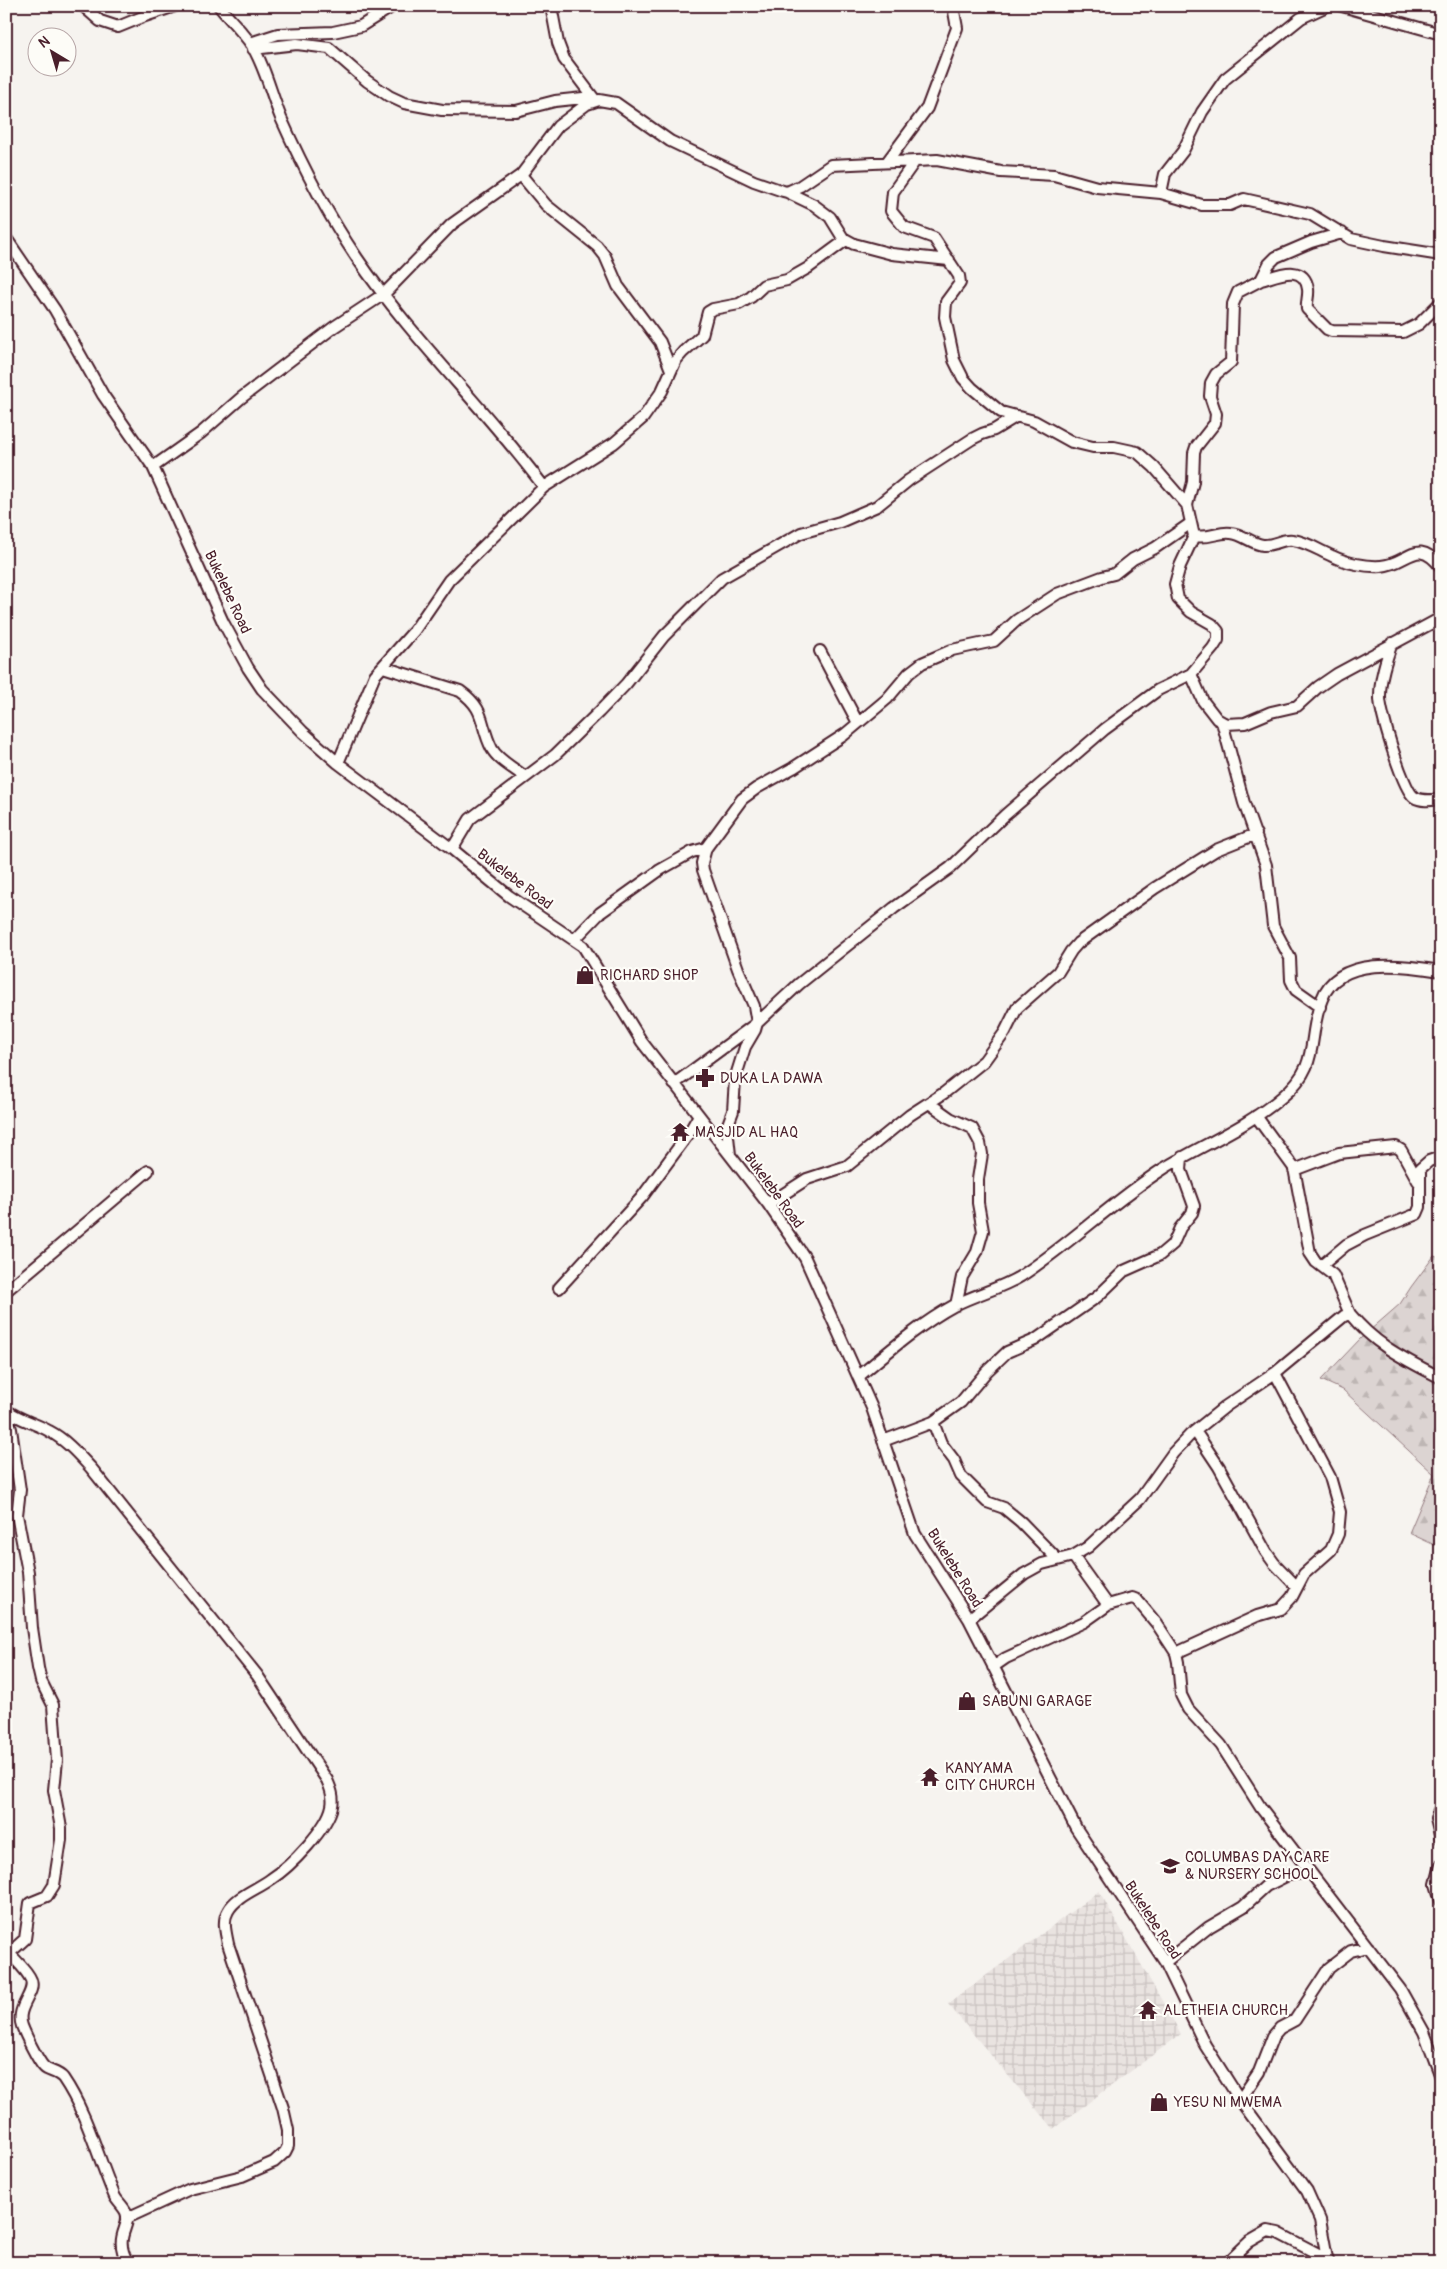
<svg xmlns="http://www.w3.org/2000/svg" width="1447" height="2269" font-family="Pangolin,sans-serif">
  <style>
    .industrial { fill: url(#industrial-grid) }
    .forest { fill: url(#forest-firs); stroke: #937a7e }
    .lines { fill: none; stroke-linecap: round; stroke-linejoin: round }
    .minor-casing { stroke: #4a1f2b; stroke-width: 14 }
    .minor { stroke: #fdfcf7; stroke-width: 10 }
    .labels { text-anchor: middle; stroke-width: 4.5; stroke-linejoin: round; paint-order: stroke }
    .street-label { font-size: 15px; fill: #4a1f2b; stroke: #fdfcf7 }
    .poi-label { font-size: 15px; fill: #4a1f2b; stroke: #fdfcf7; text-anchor: start }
  </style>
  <defs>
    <pattern id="industrial-grid" width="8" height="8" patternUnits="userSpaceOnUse" patternTransform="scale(1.25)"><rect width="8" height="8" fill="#e9e3e0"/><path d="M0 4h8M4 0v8" fill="none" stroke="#c9c2c0"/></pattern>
    <pattern id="forest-firs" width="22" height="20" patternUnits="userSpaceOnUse" patternTransform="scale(1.25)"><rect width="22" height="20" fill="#dcd4d2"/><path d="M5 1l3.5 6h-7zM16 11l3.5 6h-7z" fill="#beb6b4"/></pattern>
  </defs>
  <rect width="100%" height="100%" fill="#f6f3ef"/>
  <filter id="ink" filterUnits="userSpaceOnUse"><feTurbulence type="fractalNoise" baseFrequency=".02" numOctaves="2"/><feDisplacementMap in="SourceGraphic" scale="10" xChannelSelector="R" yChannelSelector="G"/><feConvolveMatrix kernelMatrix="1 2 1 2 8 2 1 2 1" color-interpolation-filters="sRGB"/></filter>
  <g filter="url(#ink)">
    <path class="industrial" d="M 1099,1891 L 1181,2034 L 1053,2129 L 948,2004 Z"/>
    <path class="forest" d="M 1434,1256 L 1441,1258 L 1441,1548 L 1409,1533 L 1434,1474 L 1343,1390 L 1321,1380 L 1361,1338 L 1400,1304 L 1411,1287 Z"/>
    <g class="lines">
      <g class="minor-casing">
        <path id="minor" d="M 83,6 L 100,21 L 118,27 L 145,16 L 175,6
          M 219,6 C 229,19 242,31 251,44 C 265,66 271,94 281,118 C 301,163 329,217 357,258 C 412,339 485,408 544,487
          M 551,6 L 558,43 L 564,59 L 595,100
          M 1342,6 L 1441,34
          M 250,43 L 278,34 L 333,32 L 361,26 L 393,6
          M 253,49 L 297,44 L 329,48 L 367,81 L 389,96 L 404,103 L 442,110 L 516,111 L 555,101 L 592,97
          M 915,161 L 893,192 L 891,211 L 904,227 L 934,238 L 959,276 L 960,283 L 946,302 L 945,317 L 954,360 L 963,378 L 972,388 L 1001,412 L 1034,421 L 1072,442 L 1093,447 L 1114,447 L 1137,452 L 1154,467 L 1187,505
          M 887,162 L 927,108 L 957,28 L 953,6
          M 521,175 L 546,205 L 597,246 L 605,256 L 618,286 L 660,342 L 671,370
          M 787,192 L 814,205 L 830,217 L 843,238 L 854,244 L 892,254 L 949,260
          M 1161,193 L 1165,174 L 1183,151 L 1202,112 L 1225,79 L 1301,18 L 1327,6
          M 6,238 L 55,310 L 103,395 L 153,467 L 223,622 L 248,668 L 262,689 L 303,732 L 338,763 L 452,849 L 509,896 L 583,946 L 642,1042 L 768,1204 L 805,1258 L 872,1408 L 915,1534 L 969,1619 L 1076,1828 L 1165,1962 L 1205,2045 L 1240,2100 L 1307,2191 L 1320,2220 L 1328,2263
          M 1261,280 C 1276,276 1304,262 1308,289 C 1309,296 1306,302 1307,309 L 1327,329 L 1332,331 L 1403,332 L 1419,324 L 1441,302
          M 153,467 L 201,433 L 241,398 L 334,327 L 384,294 L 452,224 L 521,175 L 558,126 L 587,104 L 599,100 L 616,103 L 670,141 L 754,181 L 783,191 L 787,192 L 800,186 L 831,165 L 937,160 L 1001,172 L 1054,175 L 1097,187 L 1161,193 L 1202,205 L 1230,205 L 1244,199 L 1310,214 L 1351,239 L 1384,246 L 1441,255
          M 1194,536 C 1210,539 1219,531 1231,533 C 1243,534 1252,544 1263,545 C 1274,546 1283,538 1293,540 C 1307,542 1320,551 1332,556 C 1346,563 1366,567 1381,566 C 1409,564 1416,536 1441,567
          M 1392,643 C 1386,660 1380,678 1380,696 C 1379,710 1403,790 1414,797 C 1422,802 1432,800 1441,799
          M 820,651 L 858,723
          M 383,667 L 460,691 C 487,710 479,724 492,749 C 498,760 515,769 525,777
          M 1191,674 L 1203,701 L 1217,719 L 1226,724 L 1245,723 L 1271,712 L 1297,706 L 1318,687 L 1337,674 L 1441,618
          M 1222,722 L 1244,803 L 1266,865 L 1273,926 L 1290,958 L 1291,980 L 1296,990 L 1320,1007
          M 338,763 L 375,675 L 414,631 L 449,580 L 544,487 L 614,443 L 643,418 L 662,391 L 676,360 L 683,352 L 702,335 L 708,312 L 713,309 L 739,304 L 751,297 L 764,285 L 787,280 L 808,268 L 846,240
          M 452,849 L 470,819 L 555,755 L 599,712 L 626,684 L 664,636 L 722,578 L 801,533 L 840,522 L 877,506 L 909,480 L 972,439 L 982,434 L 994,430 L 1017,416
          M 575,939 L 600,913 L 660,870 L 692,852 L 706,848
          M 674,1084 L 757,1023 L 799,984 L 894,908 L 950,868 L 1005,815 L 1105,729 L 1158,690 L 1191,674 L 1213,648 L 1218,640 L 1218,631 L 1212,624 L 1191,612 L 1178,599 L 1175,584 L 1180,566 L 1194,536 L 1187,505 L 1193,482 L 1194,453 L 1196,447 L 1215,423 L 1216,414 L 1210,396 L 1211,383 L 1216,374 L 1231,362 L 1233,304 L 1238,292 L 1261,280 L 1269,264 L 1276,257 L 1311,242 L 1342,233
          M 929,1103 L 950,1118 L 972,1128 L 980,1143 L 982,1154 L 978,1179 L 978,1203 L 983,1231 L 977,1252 L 962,1277 L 956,1305
          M 1256,1116 L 1294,1168 L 1310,1253 L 1316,1262 L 1333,1275 L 1350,1314
          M 730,1155 L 727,1127 L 733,1111 L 735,1079 L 745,1047 L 755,1030 L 757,1023 L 754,1006 L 738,969 L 703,870 L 702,863 L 706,848 L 742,799 L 757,788 L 793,768 L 844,735 L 887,699 L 909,673 L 922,663 L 952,650 L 994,641 L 1017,620 L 1057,594 L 1102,577 L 1114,574 L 1133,559 L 1155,548 L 1191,523
          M 1294,1170 L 1339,1153 L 1396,1147 L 1401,1150 L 1418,1181
          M 768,1204 L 807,1179 L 847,1166 L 910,1115 L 944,1093 L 984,1061 L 1005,1032 L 1017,1008 L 1058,972 L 1071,951 L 1078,943 L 1155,888 L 1216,850 L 1256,834
          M 1321,1266 L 1346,1245 L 1365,1235 L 1417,1214 L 1420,1207 L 1420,1169 L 1429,1161 L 1441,1157
          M 559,1288 L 642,1197 L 687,1136 L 698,1117
          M 6,1291 L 148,1171
          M 858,1377 C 889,1351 920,1324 955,1305 C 976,1294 1000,1289 1021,1276 C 1070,1244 1113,1201 1163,1169 C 1202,1145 1247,1127 1282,1097 C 1322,1064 1306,1039 1322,999 C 1338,955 1405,965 1441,971
          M 6,1410 C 20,1420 35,1423 49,1431 C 66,1440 78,1454 91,1468 L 257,1675 L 327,1780 C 331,1789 334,1797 332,1806 C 328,1828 290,1867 271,1879 C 258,1889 236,1896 228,1911 C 222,1921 226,1933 228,1944 L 283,2108 L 288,2130 L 288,2146 L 285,2152 L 274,2162 L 242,2176 L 190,2189 L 127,2218
          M 6,1413 L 11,1429 L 20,1490 L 17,1515 L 28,1572 L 32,1628 L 38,1668 L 41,1681 L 53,1705 L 57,1760 L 54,1790 L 61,1828 L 61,1840 L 54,1885 L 47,1896 L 30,1903 L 25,1939 L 6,1956
          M 933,1422 L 941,1443 L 954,1460 L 961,1476 L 987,1502 L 1004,1508 L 1021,1522 L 1057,1559
          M 1195,1431 L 1219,1467 L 1266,1552 L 1274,1563 L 1297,1587
          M 883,1441 L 933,1422 L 961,1402 L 987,1371 L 1007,1352 L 1035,1340 L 1097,1297 L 1124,1271 L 1160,1255 L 1173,1244 L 1180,1228 L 1192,1213 L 1194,1206 L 1181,1170 L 1182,1157
          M 1073,1556 L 1108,1605
          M 969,1619 L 1024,1574 L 1042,1564 L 1073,1556 L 1088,1547 L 1140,1499 L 1173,1453 L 1190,1435 L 1226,1406 L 1275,1373 L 1344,1316 L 1350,1314 C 1376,1346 1405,1359 1441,1378
          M 1176,1653 L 1257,1616 L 1281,1609 L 1292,1597 L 1304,1574 L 1331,1550 L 1338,1534 L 1340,1512 L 1330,1477 L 1275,1373
          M 993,1667 L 1006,1658 L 1084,1622 L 1108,1605 L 1132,1598 L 1137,1600 L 1157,1624 L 1176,1653 L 1178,1662 L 1181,1695 L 1188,1709 L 1221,1745 L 1261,1808 L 1400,1989 L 1424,2032 L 1441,2077
          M 1441,1806 L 1436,1819 L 1441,1839
          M 1441,1865 L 1436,1884 L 1441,1901
          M 9,1953 C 16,1961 27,1970 31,1980 C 36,1994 15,2007 22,2026 C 25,2034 38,2061 44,2067 C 49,2072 57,2071 63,2078 C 87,2113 98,2158 115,2197 C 118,2202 123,2206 126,2212 C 132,2228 112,2235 128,2263
          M 1165,1962 L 1209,1927 L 1243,1907 L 1266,1886 L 1288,1875 L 1310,1872
          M 1240,2100 L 1259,2072 L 1273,2036 L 1280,2028 L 1295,2020 L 1329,1968 L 1351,1951 L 1368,1947
          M 1227,2263 L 1249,2242 L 1268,2231 L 1278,2233 L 1328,2259"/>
      </g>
      <use href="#minor" class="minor"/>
    </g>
  </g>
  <defs>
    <g id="shop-bare" transform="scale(1.5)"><path d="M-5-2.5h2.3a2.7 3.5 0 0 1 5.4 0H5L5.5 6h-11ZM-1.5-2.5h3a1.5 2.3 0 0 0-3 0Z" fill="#4a1f2b" stroke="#fdfcf7" stroke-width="2.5" paint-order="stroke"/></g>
    <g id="pharmacy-bare" transform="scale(1.5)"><path d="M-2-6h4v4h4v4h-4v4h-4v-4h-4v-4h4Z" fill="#4a1f2b" stroke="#fdfcf7" stroke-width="2.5" paint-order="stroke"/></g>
    <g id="temple-bare" transform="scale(1.5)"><path d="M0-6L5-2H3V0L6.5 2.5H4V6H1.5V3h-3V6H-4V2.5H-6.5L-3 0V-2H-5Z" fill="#4a1f2b" stroke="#fdfcf7" stroke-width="2.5" paint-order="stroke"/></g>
    <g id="school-bare" transform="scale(1.5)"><path d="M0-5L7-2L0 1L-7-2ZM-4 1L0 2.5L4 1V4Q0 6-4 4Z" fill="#4a1f2b" stroke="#fdfcf7" stroke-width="2.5" paint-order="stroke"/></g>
  </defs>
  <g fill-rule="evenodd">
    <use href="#shop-bare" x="585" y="975"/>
    <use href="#pharmacy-bare" x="705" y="1078"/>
    <use href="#temple-bare" x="680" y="1132"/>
    <use href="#shop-bare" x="967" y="1701"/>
    <use href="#temple-bare" x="930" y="1777"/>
    <use href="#school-bare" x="1170" y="1866"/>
    <use href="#temple-bare" x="1148" y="2010"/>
    <use href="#shop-bare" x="1159" y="2102"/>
  </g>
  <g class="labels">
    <g class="street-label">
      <text transform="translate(228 592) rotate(65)" y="5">Bukelebe Road</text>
      <text transform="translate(515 879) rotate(37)" y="5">Bukelebe Road</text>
      <text transform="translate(774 1190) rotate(54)" y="5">Bukelebe Road</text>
      <text transform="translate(955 1568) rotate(58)" y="5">Bukelebe Road</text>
      <text transform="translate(1153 1920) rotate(57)" y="5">Bukelebe Road</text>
    </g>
    <g class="poi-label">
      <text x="600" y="980">RICHARD SHOP</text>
      <text x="720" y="1083">DUKA LA DAWA</text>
      <text x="695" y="1137">MASJID AL HAQ</text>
      <text x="982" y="1706">SABUNI GARAGE</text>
      <text x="945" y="1773">KANYAMA<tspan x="945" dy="17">CITY CHURCH</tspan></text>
      <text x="1185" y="1862">COLUMBAS DAY CARE<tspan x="1185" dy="17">&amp; NURSERY SCHOOL</tspan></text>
      <text x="1163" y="2015">ALETHEIA CHURCH</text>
      <text x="1174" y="2107">YESU NI MWEMA</text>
    </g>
  </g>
  <rect width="1447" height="2269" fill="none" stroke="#fdfcf7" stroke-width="25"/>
  <rect x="12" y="12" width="1422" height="2244" fill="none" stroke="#4a1f2b" stroke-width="2" filter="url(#ink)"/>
  <g transform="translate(52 52) rotate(322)"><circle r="24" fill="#fdfcf7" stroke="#b5a4a5"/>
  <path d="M0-4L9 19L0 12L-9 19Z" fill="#4a1f2b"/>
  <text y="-8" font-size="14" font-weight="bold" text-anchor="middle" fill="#4a1f2b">N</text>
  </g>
</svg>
